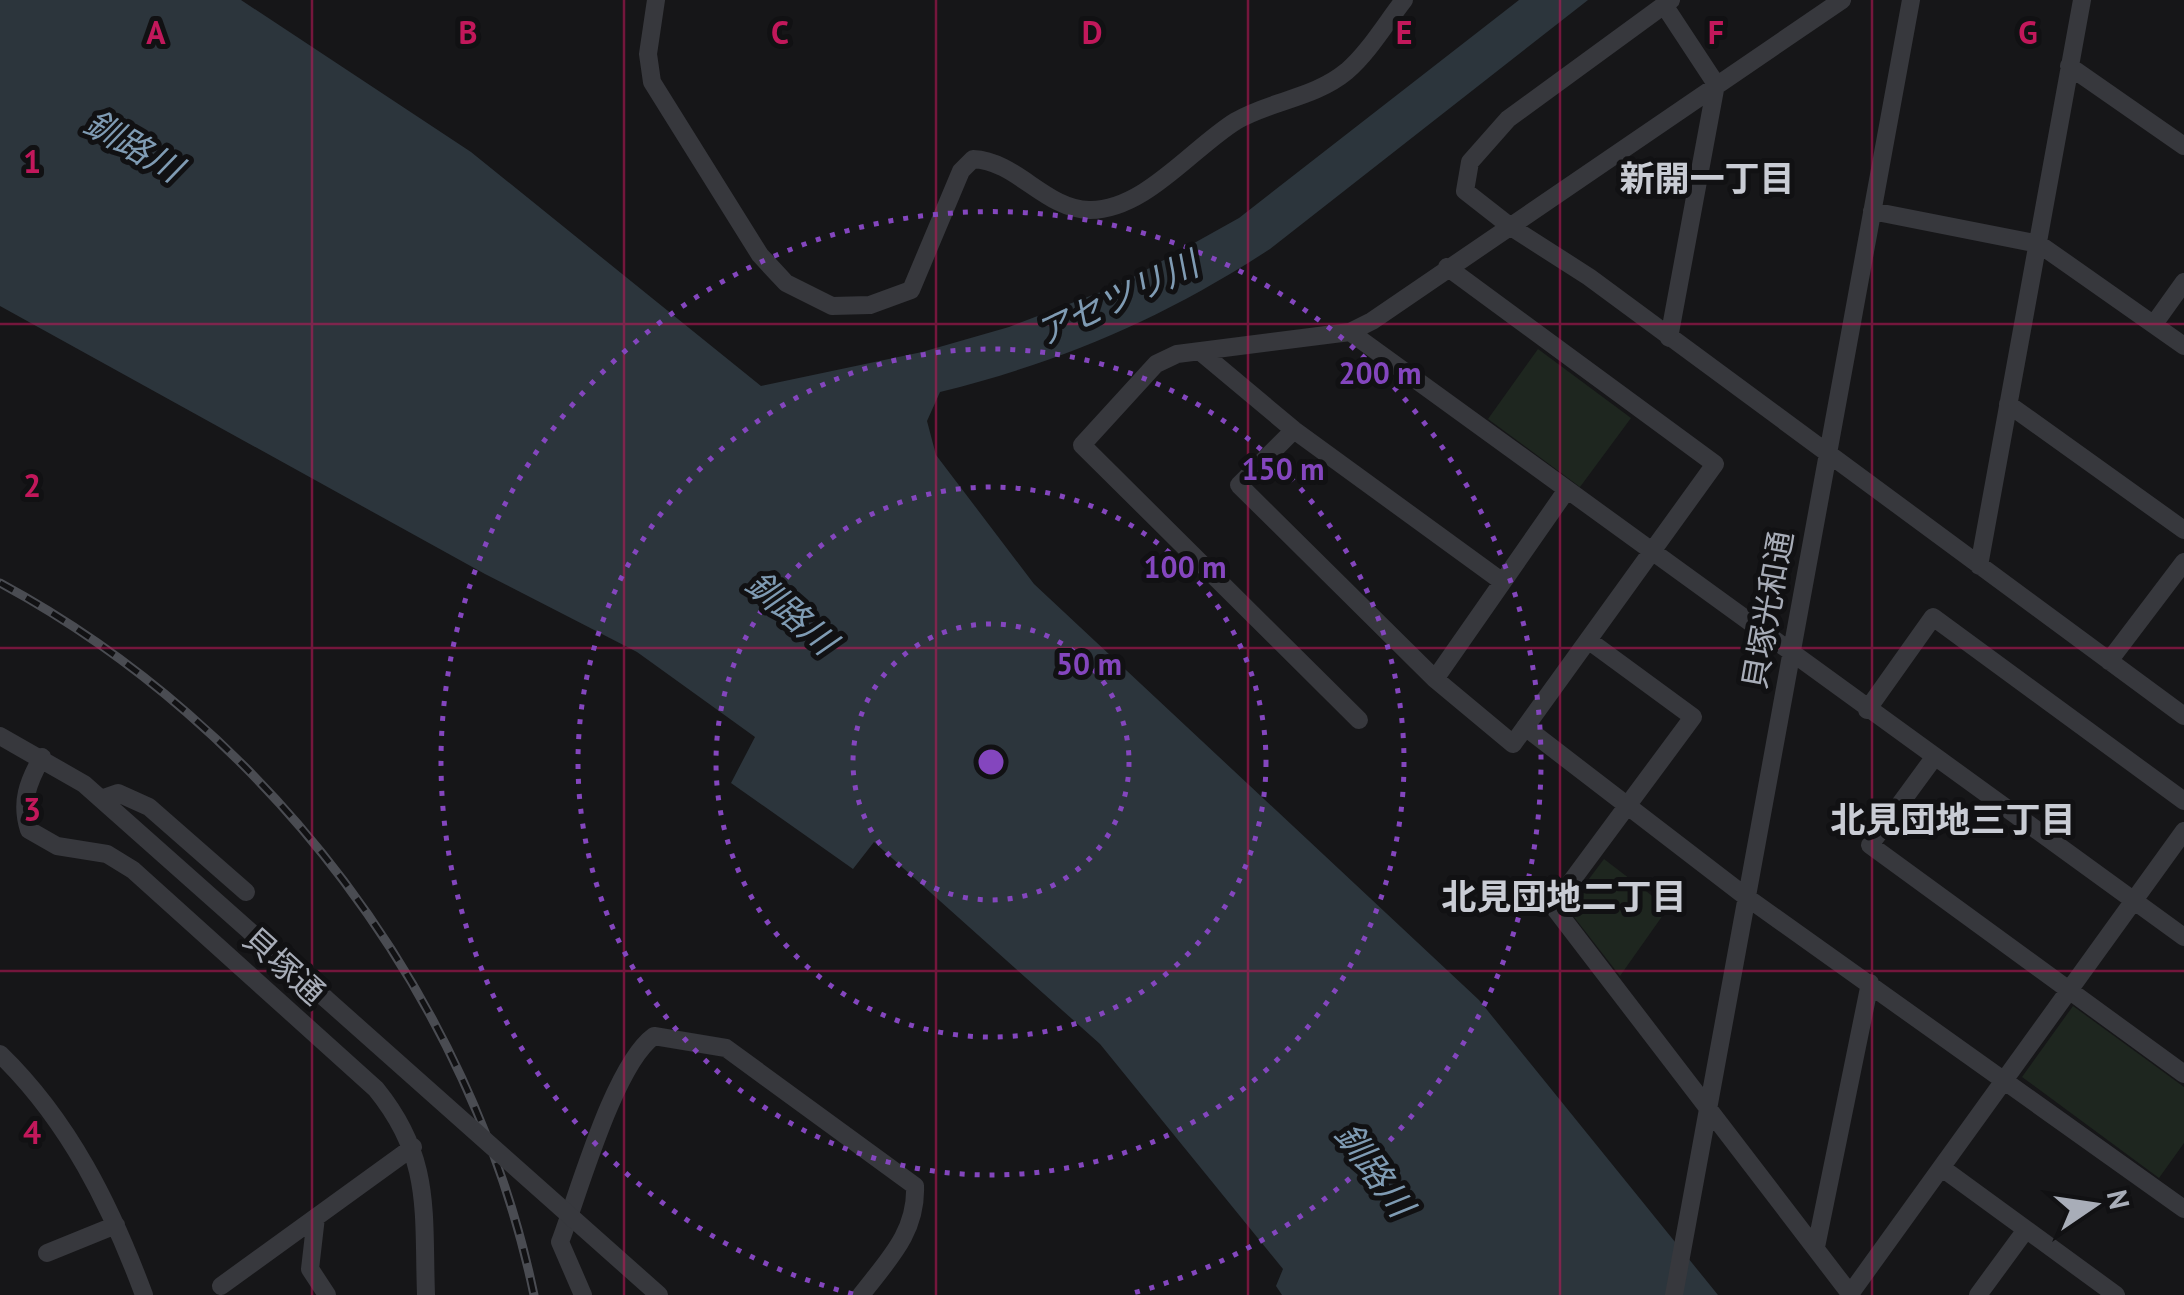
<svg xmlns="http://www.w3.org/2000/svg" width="2184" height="1295" font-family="'PT Sans','Noto Sans JP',sans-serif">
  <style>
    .green { fill: #1e261f }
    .water { fill: #2c353c }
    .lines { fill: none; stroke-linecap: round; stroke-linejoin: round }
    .minor { stroke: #37383d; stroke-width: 18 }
    .rail-casing { stroke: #4a4c52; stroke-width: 9 }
    .rail { stroke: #111113; stroke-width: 5; stroke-dasharray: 15; stroke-linecap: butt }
    .minor-bridge { stroke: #37383d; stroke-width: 18 }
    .grid { fill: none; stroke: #c2185b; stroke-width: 2.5; stroke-opacity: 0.55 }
    .ring { fill: none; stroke: #8446be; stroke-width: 5; stroke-dasharray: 5 10 }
    .labels { text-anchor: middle; stroke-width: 10; stroke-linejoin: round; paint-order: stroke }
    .street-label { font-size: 32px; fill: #a8adb8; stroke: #111113 }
    .water-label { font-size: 35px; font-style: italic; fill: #7f9bb3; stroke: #111113 }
    .neighbourhood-label { font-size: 35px; font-weight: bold; fill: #c9ccd4; stroke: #111113 }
    .grid-label { font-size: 32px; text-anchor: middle; font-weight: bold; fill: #c2185b; stroke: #111113; stroke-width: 10; stroke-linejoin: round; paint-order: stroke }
    .centre { fill: #8446be; stroke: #111113; stroke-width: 5 }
    .ring-label { font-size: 30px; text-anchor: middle; font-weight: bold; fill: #8446be; stroke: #111113; stroke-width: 10; stroke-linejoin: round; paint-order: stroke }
  </style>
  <rect width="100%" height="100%" fill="#161618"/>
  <path class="green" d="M 1538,349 L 1631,418 L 1580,487 L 1488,419 Z
    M 1604,859 L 1668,908 L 1620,976 L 1567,908 Z
    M 2073,1006 L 2184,1087 L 2184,1143 L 2159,1178 L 2022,1077 Z"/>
  <path class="water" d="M 0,0 L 241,0 L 471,152 L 761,386 L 922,352 L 1009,327 L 1119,285 L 1239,218 L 1519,0 L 1588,0 L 1270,249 C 1162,319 1064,361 940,392 L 927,421 L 936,455 L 1034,584 L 1479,1000 L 1718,1295 L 1282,1295 L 1276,1286 L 1283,1269 L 1100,1044 L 874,842 L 853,869 L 731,783 L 755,737 L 637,652 L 485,574 L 0,306 Z"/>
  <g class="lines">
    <path class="minor" d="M 656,0 L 648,54 L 652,82 L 760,255 L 786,283 L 832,306 L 870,305 L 911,290 L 961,171 L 973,159 C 1017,161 1045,209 1089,210 C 1144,211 1192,148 1236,121 C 1272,100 1313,99 1347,71 C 1369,52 1386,23 1404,0
      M 1671,0 L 1508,119 L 1470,162 L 1465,191 L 1511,227 L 1589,277 L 2184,716
      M 1664,5 L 1716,84 L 1669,338
      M 2069,66 L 2184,146
      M 1872,211 L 2039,244 L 2184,346
      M 2154,324 L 2184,282
      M 1350,332 L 2184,937
      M 1202,353 L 1294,430 L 1500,580
      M 2008,404 L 2184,530
      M 1294,430 L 1239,485 L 1435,679 L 1513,744 L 1715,464 L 1447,267
      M 1979,566 L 2082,0
      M 1588,640 L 1693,717 L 1553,906 L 1851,1295
      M 2109,661 L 2184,562
      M 1435,679 L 1566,491
      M 1867,710 L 1933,617 L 2184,801
      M 1359,720 L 1082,445 L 1156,364 L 1177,354 L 1350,332 L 1372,321 L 1842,0
      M 1525,727 L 1745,896 L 2184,1209
      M 0,736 L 84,784 L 325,998
      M 42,757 C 28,782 20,802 29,830 L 57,846 L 107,854 L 133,870 L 376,1089 C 432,1158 423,1211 426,1295
      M 1933,759 L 1870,845 L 2184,1074
      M 101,799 L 118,793 L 149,807 L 246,892
      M 0,1054 C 69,1121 111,1206 144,1295
      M 1942,1168 L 2116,1295
      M 316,1217 L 310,1269 L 327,1295
      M 1816,1247 L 1870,983
      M 47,1253 L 116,1225
      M 221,1286 L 413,1147
      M 1850,1294 L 2184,831
      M 583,1295 L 560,1242 C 579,1192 614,1065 654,1036 L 726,1048 L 915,1186 C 917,1232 888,1260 861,1295
      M 1674,1295 L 1911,0
      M 1978,1295 L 2025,1231"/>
    <g class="rail-casing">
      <path id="rail" d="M 0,583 C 267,727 472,997 534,1295"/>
    </g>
    <use href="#rail" class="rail"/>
    <path class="minor-bridge" d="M 325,998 L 659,1295"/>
  </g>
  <path class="grid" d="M 312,0 L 312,1295M 624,0 L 624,1295M 936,0 L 936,1295M 1248,0 L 1248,1295M 1560,0 L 1560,1295M 1872,0 L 1872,1295M 0,324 L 2184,324M 0,648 L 2184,648M 0,971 L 2184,971"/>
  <g class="ring">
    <circle cx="991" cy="762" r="138"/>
    <circle cx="991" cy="762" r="275"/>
    <circle cx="991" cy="762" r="413"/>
    <path d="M853 1294A550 550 0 1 1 1129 1294"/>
  </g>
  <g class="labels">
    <g class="street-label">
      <text transform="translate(1768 610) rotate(-80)" y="11">貝塚光和通</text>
      <text transform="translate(284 966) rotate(42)" y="11">貝塚通</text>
    </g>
    <g class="water-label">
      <text transform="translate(133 146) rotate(30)" y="12">釧路川</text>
      <text transform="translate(1117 299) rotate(-25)" y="12">アセツリ川</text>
      <text transform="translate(791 613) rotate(41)" y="12">釧路川</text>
      <text transform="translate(1374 1170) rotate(54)" y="12">釧路川</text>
    </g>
    <g class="neighbourhood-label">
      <text x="1707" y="191">新開一丁目</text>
      <text x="1953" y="832">北見団地三丁目</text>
      <text x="1564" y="909">北見団地二丁目</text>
    </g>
  </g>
  <g class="grid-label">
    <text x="156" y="44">A</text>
    <text x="468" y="44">B</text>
    <text x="780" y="44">C</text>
    <text x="1092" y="44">D</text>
    <text x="1404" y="44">E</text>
    <text x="1716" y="44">F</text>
    <text x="2028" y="44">G</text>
    <text x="32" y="173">1</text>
    <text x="32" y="497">2</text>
    <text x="32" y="821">3</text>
    <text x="32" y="1144">4</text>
  </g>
  <circle cx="991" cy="762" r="15" class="centre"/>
  <g class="ring-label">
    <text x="1380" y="384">200 m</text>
    <text x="1283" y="480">150 m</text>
    <text x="1185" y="578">100 m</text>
    <text x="1089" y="675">50 m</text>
  </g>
  <g transform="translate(2094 1205) rotate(77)" stroke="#111113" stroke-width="8" paint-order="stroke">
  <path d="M0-8L18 38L0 25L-18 38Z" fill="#a8adb8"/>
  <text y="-15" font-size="28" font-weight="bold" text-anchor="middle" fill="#a8adb8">N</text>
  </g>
</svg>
